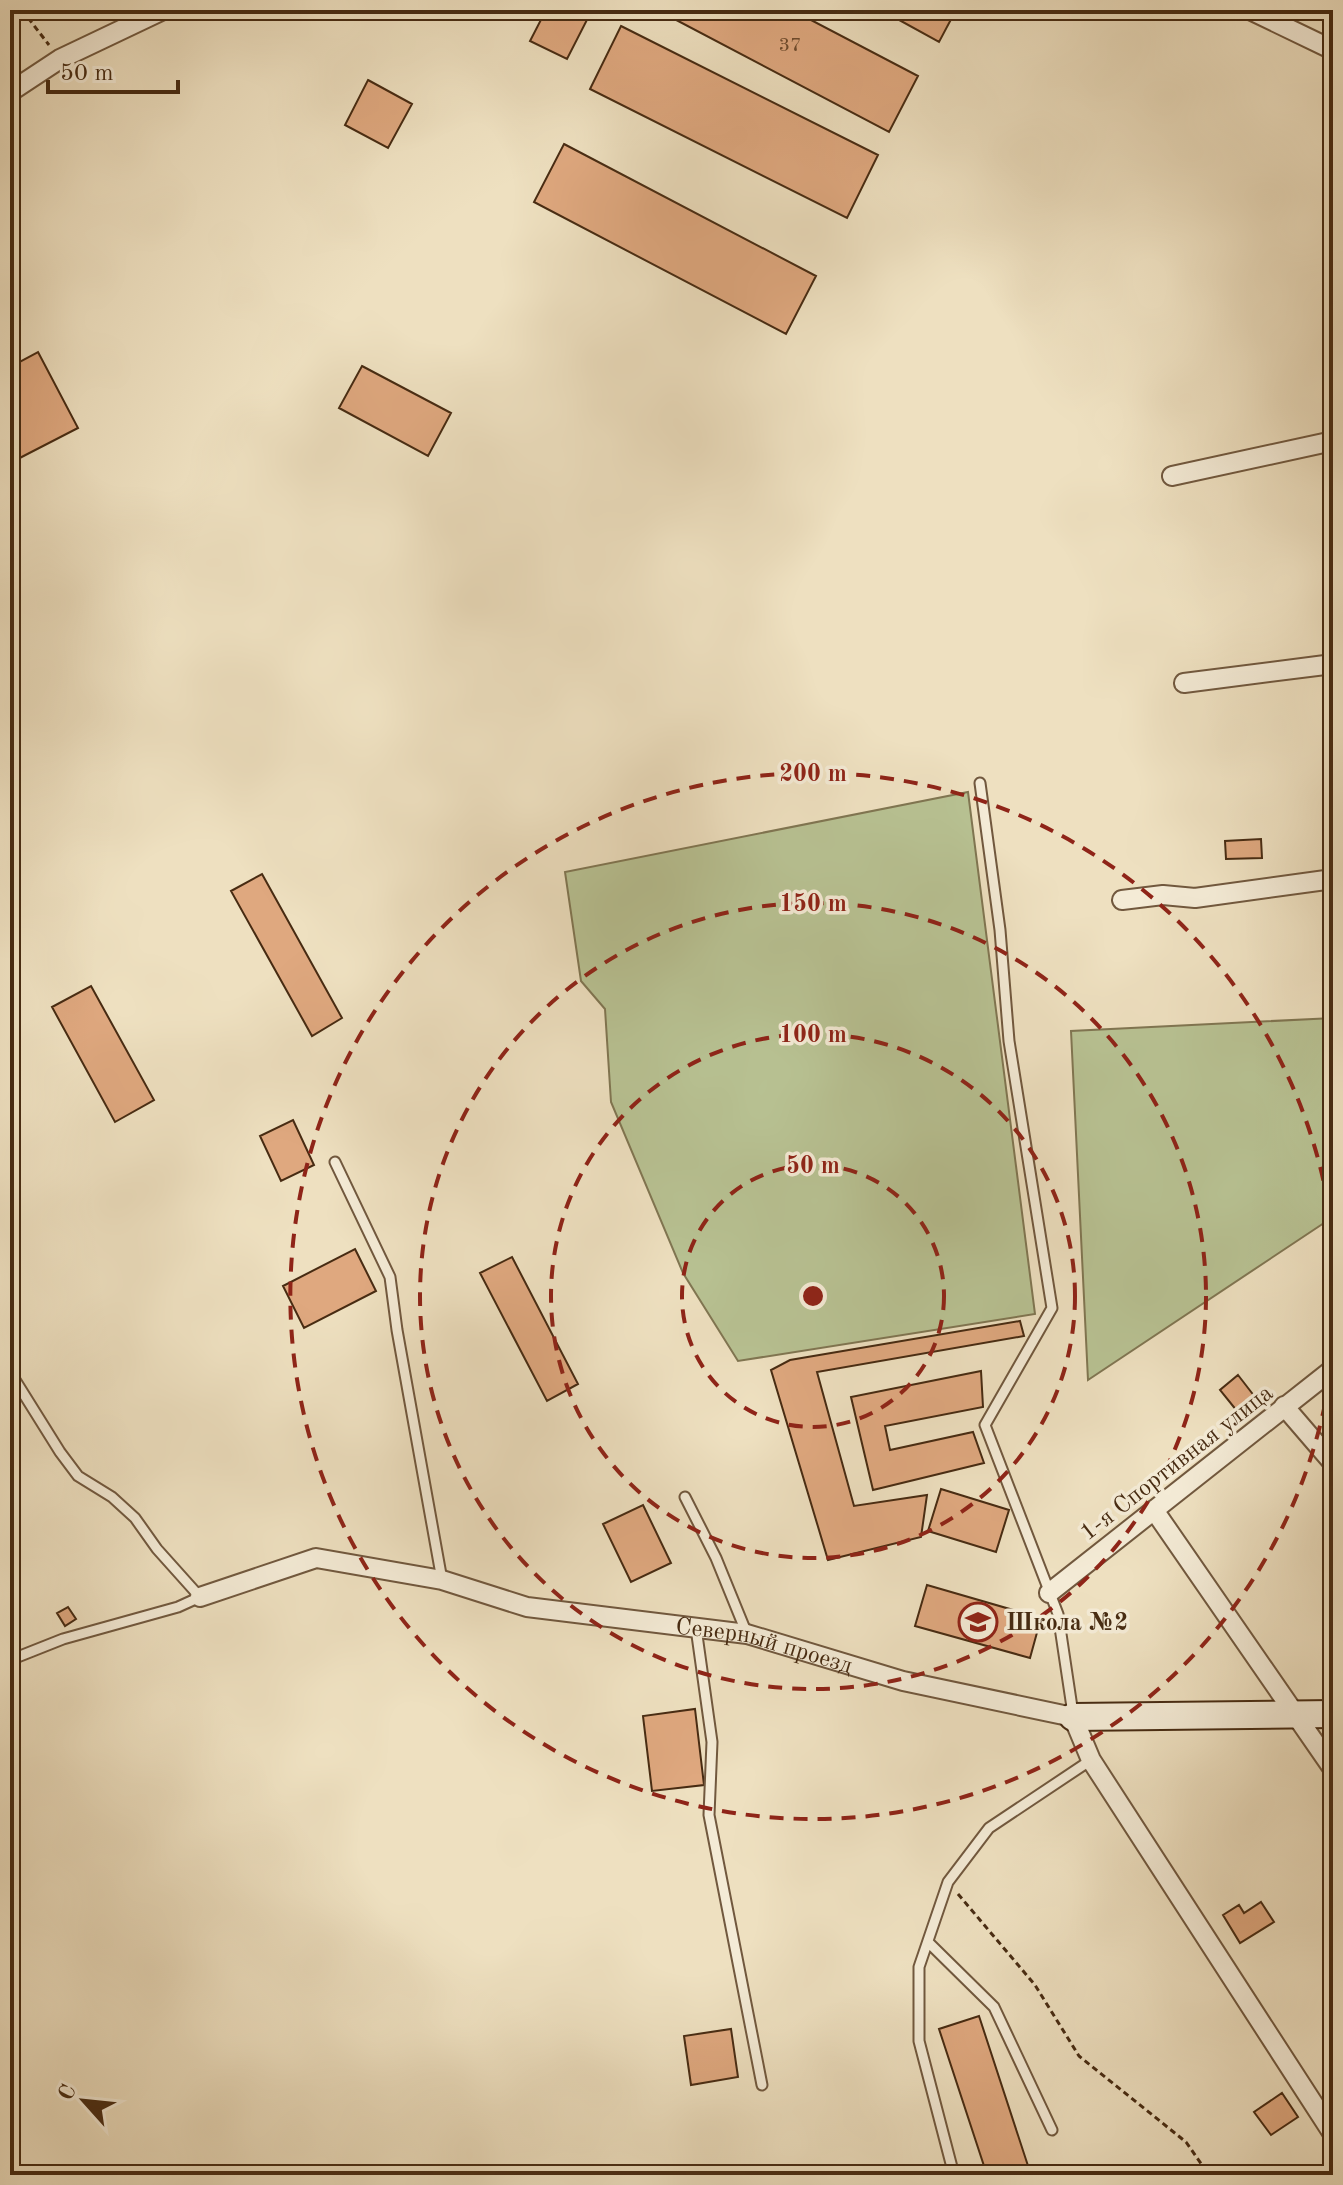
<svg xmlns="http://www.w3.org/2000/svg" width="1343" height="2185" font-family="'Old Standard TT',serif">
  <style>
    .green { fill: #b8c293; stroke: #807652; stroke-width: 2 }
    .building { fill: #dfa87f; stroke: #472b12; stroke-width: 2 }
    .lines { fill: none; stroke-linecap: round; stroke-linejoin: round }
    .lane-casing { stroke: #71583e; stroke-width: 13 }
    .street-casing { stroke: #71583e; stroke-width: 22 }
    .secondary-casing { stroke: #472b12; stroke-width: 30 }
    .path { stroke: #472b12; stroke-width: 3; stroke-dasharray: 6 4; stroke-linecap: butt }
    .lane { stroke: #f4ebd6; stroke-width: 9 }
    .street { stroke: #f4ebd6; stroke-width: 18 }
    .secondary { stroke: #f4ebd6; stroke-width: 26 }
    .ring { fill: none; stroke: #8f2418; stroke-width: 4; stroke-dasharray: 14 10 }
    .labels { text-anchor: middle; stroke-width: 7; stroke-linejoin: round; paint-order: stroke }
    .number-label { font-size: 20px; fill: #6d4a2d }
    .street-label { font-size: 24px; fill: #472b12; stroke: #f4ebd6 }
    .poi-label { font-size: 24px; font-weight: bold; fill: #472b12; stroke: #f4ebd6; text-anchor: start }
    .centre { fill: #8f2418; stroke: #f4ebd6; stroke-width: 4 }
    .ring-label { font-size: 24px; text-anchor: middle; font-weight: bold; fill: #8f2418; stroke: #f4ebd6; stroke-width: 7; stroke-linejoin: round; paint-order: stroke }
  </style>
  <rect width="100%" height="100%" fill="#eee0c0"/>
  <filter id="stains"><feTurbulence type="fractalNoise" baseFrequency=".0025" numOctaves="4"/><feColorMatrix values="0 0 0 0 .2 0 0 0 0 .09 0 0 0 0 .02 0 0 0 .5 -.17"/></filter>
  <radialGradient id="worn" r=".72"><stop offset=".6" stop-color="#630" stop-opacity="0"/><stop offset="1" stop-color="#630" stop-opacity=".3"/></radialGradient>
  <path class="green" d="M 968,792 L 1035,1314 L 738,1361 L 683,1273 L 611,1102 L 605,1009 L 581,981 L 565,872 Z
    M 1333,1018 L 1333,1217 L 1088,1380 L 1071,1031 Z"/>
  <path class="building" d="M 546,10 L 592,10 L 567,59 L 530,41 Z
    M 662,10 L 792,10 L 918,76 L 889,132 L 661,12 Z
    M 881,10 L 956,10 L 939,42 Z
    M 621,26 L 878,155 L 847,218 L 590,89 Z
    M 368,80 L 412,104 L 388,148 L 345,125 Z
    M 564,144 L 816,276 L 786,334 L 534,202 Z
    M 38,352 L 78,428 L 10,463 L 10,367 Z
    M 362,366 L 451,413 L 428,456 L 339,408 Z
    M 1261,839 L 1262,858 L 1226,859 L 1225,841 Z
    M 262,874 L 342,1018 L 312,1036 L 231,891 Z
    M 91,986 L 154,1100 L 115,1122 L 52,1007 Z
    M 293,1120 L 314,1165 L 281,1181 L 260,1136 Z
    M 355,1249 L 376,1291 L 304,1328 L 283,1286 Z
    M 512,1257 L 578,1384 L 547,1401 L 480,1273 Z
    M 1020,1321 L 1024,1336 L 817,1372 L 854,1506 L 927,1495 L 921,1537 L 828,1560 L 771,1370 L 790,1360 Z
    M 981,1371 L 983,1407 L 885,1426 L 890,1450 L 973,1432 L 984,1463 L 873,1490 L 851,1397 Z
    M 1238,1375 L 1255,1397 L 1237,1411 L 1220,1390 Z
    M 941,1489 L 1009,1510 L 996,1552 L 928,1531 Z
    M 643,1505 L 671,1563 L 631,1582 L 603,1524 Z
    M 927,1585 L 1041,1618 L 1030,1658 L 915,1626 Z
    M 68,1607 L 76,1619 L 65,1626 L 57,1613 Z
    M 695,1709 L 704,1785 L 652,1791 L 643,1716 Z
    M 1261,1902 L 1274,1922 L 1240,1943 L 1223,1915 L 1239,1905 L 1244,1913 Z
    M 979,2016 L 1031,2175 L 987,2175 L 939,2029 Z
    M 731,2029 L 738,2077 L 691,2085 L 684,2036 Z
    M 1282,2093 L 1298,2117 L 1271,2135 L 1254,2112 Z"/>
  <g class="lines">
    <g class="lane-casing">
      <path id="lane" d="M 980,783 L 1000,930 L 1009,1041 L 1052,1308 L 985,1425 L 1058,1614 L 1073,1714
        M 335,1162 L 390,1277 L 397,1330 L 442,1580
        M 10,1372 L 60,1452 L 78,1476 L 112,1497 L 135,1518 L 157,1549 L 200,1597 L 178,1607 L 63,1639 L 10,1660
        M 685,1497 L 716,1558 L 747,1634
        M 696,1628 L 712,1742 L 709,1815 L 762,2085
        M 928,1942 L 994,2007 L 1052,2130
        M 954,2175 L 919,2041 L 919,1967 L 948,1882 L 989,1828 L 1091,1760"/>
    </g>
    <g class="street-casing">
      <g id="street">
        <path d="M 1250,10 L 1333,50"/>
        <path d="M 10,92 L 60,59 L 163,10"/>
        <path d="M 1172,476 L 1333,441"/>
        <path d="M 1184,683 L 1333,664"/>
        <path d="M 1122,900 L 1163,895 L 1195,898 L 1333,879"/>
        <path d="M 1284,1406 L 1333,1463"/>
        <path d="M 1154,1510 L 1333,1769"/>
        <path d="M 1049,1593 L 1333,1369"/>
        <path id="s1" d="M 200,1597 L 316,1558 L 442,1580 L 527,1607 L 747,1634 L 903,1681 L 1073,1717 L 1091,1760 L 1333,2134"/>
      </g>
    </g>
    <g class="secondary-casing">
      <path id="secondary" d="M 1073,1717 L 1333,1714"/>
    </g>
    <path class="path" d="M 22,10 L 49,45
      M 958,1894 L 1035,1985 L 1079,2056 L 1186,2142 L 1209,2175"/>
    <use href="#lane" class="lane"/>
    <use href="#street" class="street"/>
    <use href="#secondary" class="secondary"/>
  </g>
  <g class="ring">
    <circle cx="813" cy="1296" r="131"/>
    <circle cx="813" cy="1296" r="262"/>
    <circle cx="813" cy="1296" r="393"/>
    <path d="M1333 1355A523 523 0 1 1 1333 1237"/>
  </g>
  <defs>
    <g id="school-ring" transform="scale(2)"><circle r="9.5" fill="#f4ebd6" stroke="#8f2418" stroke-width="1.5"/><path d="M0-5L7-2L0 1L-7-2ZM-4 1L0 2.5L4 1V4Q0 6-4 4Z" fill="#8f2418"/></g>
  </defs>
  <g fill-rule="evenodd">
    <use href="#school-ring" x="978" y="1622"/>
  </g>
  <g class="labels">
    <g class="number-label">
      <text x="790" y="51">37</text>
    </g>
    <g class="street-label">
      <text transform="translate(1176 1462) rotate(-38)" y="8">1-я Спортивная улица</text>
      <text dy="8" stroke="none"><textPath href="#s1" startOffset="580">Северный проезд</textPath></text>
    </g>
    <g class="poi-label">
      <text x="1006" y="1630">Школа №2</text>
    </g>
  </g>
  <circle cx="813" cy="1296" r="12" class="centre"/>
  <g class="ring-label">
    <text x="813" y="781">200 m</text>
    <text x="813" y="911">150 m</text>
    <text x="813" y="1042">100 m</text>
    <text x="813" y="1173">50 m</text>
  </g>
  <rect width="1343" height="2185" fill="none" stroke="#eee0c0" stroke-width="40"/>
  <rect x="12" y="12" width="1319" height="2161" fill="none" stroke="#472b12" stroke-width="4"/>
  <rect x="20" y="20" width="1303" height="2145" fill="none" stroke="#472b12" stroke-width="2"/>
  <g transform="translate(84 2101) rotate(297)" stroke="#f4ebd6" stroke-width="6" paint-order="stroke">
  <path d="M0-6L14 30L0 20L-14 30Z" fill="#472b12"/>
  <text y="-12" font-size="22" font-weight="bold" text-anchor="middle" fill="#472b12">С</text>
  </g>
  <path d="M48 80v12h130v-12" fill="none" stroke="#472b12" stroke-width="4"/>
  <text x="60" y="80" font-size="24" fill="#472b12" stroke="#f4ebd6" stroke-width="6" paint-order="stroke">50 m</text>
  <rect width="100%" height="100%" filter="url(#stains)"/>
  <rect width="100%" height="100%" fill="url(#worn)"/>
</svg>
